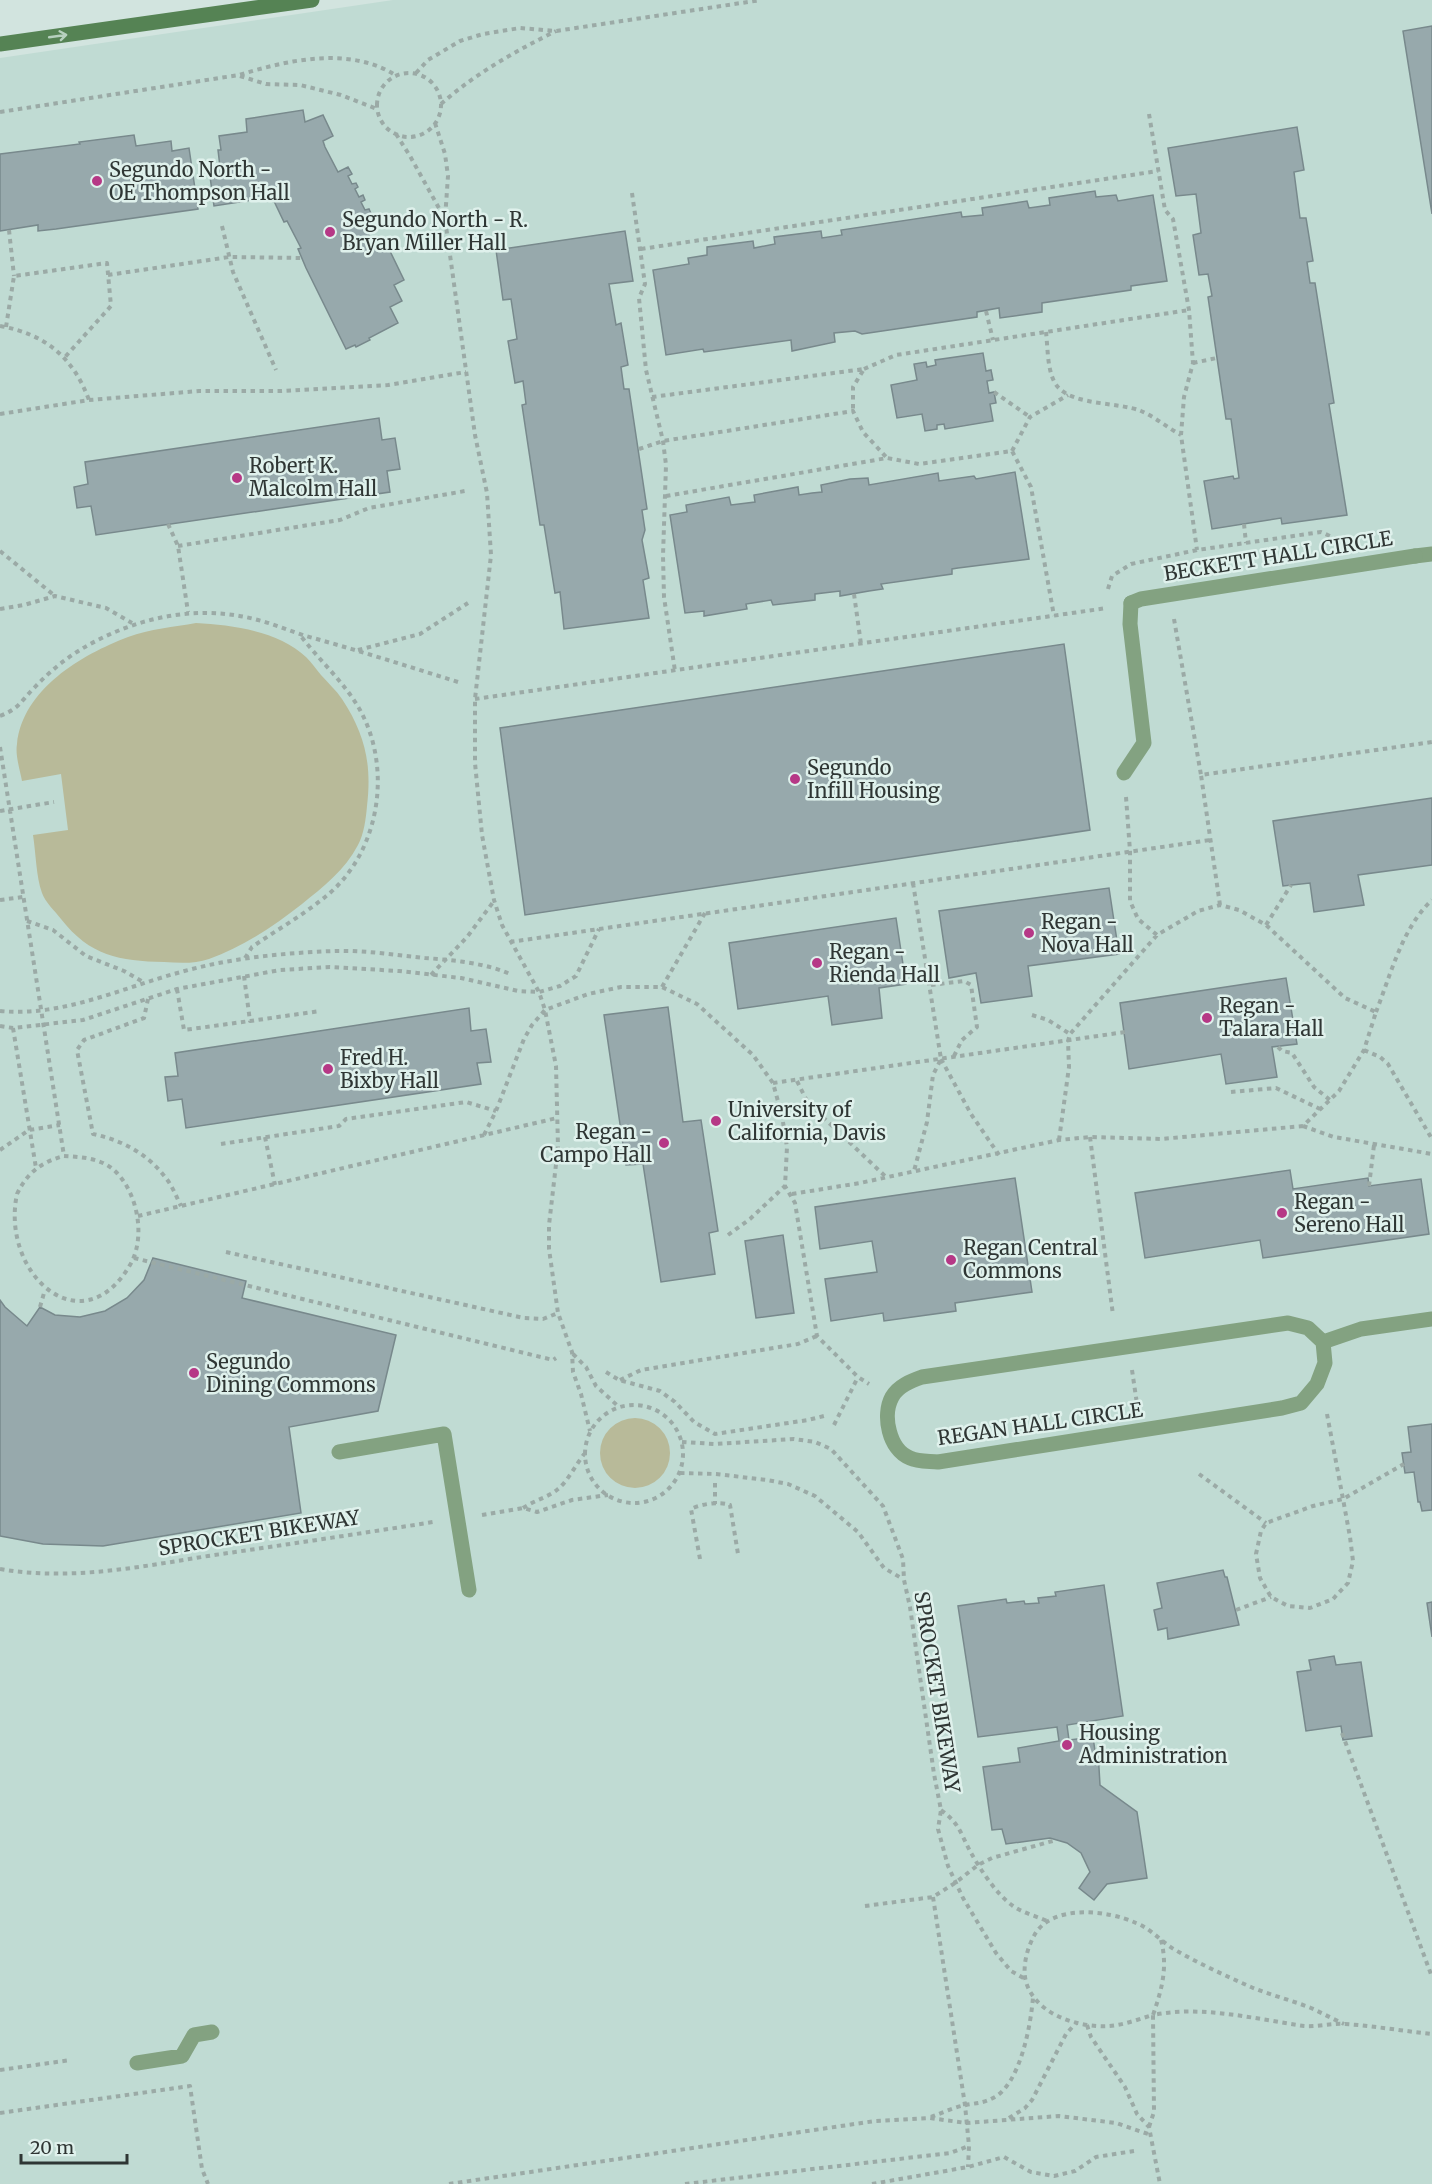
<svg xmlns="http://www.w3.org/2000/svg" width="1432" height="2184" font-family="Merriweather,serif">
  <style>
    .built { fill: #c0dbd3 }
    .green { fill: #b8ba99 }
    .building { fill: #97a9ac; stroke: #78898c; stroke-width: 1.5 }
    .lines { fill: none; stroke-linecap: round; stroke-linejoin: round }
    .path { stroke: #9baaa6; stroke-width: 4; stroke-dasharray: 4.5 4.5; stroke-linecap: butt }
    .service { stroke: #83a281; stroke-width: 15 }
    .minor { stroke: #83a281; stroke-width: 15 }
    .secondary { stroke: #558354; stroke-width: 15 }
    .oneway { stroke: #b6d0be }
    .poi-dot { fill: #b63886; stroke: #dff1ec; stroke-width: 2 }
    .labels { text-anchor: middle; stroke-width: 5; stroke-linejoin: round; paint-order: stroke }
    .poi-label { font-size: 20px; fill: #2f3634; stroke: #dff1ec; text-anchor: start }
    .street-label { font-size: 20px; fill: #2f3634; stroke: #dff1ec }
  </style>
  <rect width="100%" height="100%" fill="#d2e4df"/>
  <path class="built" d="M 393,0 L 1432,0 L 1432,2184 L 0,2184 L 0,58 Z"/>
  <path class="green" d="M 196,623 C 232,625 279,631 306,657 C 312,663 316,669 321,675 C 328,683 336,690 342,699 C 365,734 372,764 367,806 C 366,818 364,834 358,845 C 345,870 323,887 302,904 C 274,926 243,947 209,959 C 195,964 179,963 164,962 C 119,961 90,956 61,919 C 55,911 45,902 42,893 C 36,876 36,854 33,835 L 68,830 L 61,774 L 22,781 C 20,770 15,755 17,744 C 23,689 81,655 128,637 C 150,629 174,627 196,623 Z
    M600 1453a35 35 0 1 1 70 0a35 35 0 1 1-70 0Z"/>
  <path class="building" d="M 1432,26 L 1432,214 L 1403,31 Z
    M 303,110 L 305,122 L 323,115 L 333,136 L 323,141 L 325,147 L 338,172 L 348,167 L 352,174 L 348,176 L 352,184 L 356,183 L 358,187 L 355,189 L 359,197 L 363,195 L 365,200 L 361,202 L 365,210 L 369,209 L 372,216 L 362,221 L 370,237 L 378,252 L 388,247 L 404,280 L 394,285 L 402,301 L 390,307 L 398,323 L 369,338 L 370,340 L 356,347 L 355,345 L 346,349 L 306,268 L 298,249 L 301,248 L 287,221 L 284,222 L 272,197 L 214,206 L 209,169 L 220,167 L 218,150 L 221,150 L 219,136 L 247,132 L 246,119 Z
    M 1297,127 L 1304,170 L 1294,172 L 1300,218 L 1306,218 L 1313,261 L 1307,262 L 1310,283 L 1315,283 L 1334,403 L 1329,404 L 1347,515 L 1282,524 L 1281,518 L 1212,529 L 1204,481 L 1233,476 L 1234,479 L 1239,478 L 1231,419 L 1226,419 L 1208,297 L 1212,296 L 1208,274 L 1199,275 L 1193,235 L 1201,233 L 1196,194 L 1176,196 L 1168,148 Z
    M 134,135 L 136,146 L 171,141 L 172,151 L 189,148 L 198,209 L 56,229 L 38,231 L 38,225 L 0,231 L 0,154 L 80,144 L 79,142 Z
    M 1095,191 L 1096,197 L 1116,195 L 1118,201 L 1153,195 L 1167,281 L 1131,286 L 1131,290 L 1042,303 L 1042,312 L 1000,318 L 999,308 L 977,312 L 977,317 L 862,334 L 855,331 L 834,333 L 835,342 L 792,351 L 791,340 L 704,352 L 703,349 L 666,355 L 653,270 L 689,264 L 688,258 L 707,255 L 707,247 L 753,241 L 754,248 L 775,244 L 774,237 L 821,231 L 822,238 L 842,235 L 841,230 L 961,212 L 962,217 L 983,215 L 982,208 L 1027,201 L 1029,208 L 1050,205 L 1049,198 Z
    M 625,231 L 633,281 L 609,284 L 616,325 L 621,323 L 628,365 L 621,367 L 624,389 L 629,389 L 647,509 L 642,510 L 645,530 L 642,540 L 649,578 L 643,580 L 649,618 L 564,629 L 560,592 L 555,593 L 544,525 L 540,525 L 522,405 L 526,404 L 523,381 L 515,383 L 508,341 L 517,339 L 511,299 L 503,300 L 496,250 Z
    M 983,353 L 986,371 L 991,370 L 993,380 L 987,381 L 989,393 L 994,392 L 996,403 L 990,404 L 993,421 L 945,429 L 944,424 L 937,425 L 937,429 L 925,431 L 922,414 L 897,418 L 891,385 L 917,380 L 914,364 L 926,362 L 927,367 L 936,365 L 935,360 Z
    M 379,418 L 382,440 L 395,438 L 400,469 L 387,471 L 390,492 L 96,535 L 91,506 L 77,508 L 74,487 L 88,484 L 85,462 Z
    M 1015,472 L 1029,559 L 958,568 L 952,569 L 952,574 L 881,584 L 883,589 L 869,591 L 840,596 L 840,591 L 815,594 L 815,600 L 773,605 L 771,600 L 746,604 L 747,609 L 704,616 L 704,611 L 685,613 L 670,515 L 687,512 L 686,505 L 729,497 L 731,505 L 755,502 L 754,495 L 798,487 L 799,495 L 812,493 L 822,492 L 821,485 L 850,479 L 868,478 L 869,485 L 938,473 L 939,481 L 974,476 L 976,479 Z
    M 1064,644 L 1090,830 L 525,915 L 500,728 Z
    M 1432,798 L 1432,865 L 1358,875 L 1364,905 L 1314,912 L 1310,883 L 1283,886 L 1273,821 Z
    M 1109,888 L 1119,954 L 1028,966 L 1032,996 L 981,1003 L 976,973 L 949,978 L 939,911 Z
    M 896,918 L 906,984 L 879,988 L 882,1018 L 832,1025 L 828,996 L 738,1009 L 729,943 Z
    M 1286,978 L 1297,1044 L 1272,1047 L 1277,1077 L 1226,1084 L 1221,1054 L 1129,1069 L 1120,1003 Z
    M 668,1007 L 683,1122 L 701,1120 L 718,1231 L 709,1233 L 715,1274 L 661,1282 L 643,1164 L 626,1165 L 604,1015 Z
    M 469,1008 L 471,1031 L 486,1029 L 491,1062 L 477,1063 L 481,1084 L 186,1128 L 182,1099 L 168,1101 L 165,1077 L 178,1076 L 175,1053 Z
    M 1290,1170 L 1293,1189 L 1368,1178 L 1369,1186 L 1421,1179 L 1429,1234 L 1263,1258 L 1260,1240 L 1145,1258 L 1135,1193 Z
    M 1015,1178 L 1032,1292 L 955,1303 L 956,1311 L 884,1321 L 883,1313 L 831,1321 L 825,1279 L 877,1272 L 872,1241 L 820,1249 L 815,1207 Z
    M 783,1235 L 794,1313 L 756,1318 L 745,1241 Z
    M 153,1258 L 246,1281 L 242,1298 L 396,1335 L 378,1411 L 289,1427 L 301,1513 L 103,1546 L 43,1544 L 0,1536 L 0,1300 L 5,1307 L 27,1326 L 40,1307 L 55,1315 L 80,1317 L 105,1311 L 127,1298 L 144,1280 Z
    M 1432,1424 L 1432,1510 L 1422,1511 L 1420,1502 L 1418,1502 L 1414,1472 L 1405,1473 L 1402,1453 L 1411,1452 L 1408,1427 Z
    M 1223,1570 L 1225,1577 L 1227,1577 L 1239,1625 L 1168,1639 L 1167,1628 L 1158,1630 L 1154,1610 L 1162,1608 L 1157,1583 Z
    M 1104,1585 L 1123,1716 L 1067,1725 L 1069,1740 L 1093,1737 L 1095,1751 L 1098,1751 L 1100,1785 L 1137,1812 L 1147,1878 L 1107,1884 L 1094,1900 L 1079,1888 L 1090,1872 L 1081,1853 L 1067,1843 L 1050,1838 L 1006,1844 L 1002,1829 L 992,1830 L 983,1767 L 1020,1762 L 1018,1748 L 1059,1741 L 1057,1727 L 978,1737 L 958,1606 L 1006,1599 L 1007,1603 L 1024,1601 L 1025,1604 L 1039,1603 L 1038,1598 L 1056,1596 L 1055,1592 Z
    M 1432,1602 L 1432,1637 L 1427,1603 Z
    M 1334,1656 L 1336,1665 L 1361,1662 L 1372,1736 L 1343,1740 L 1341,1726 L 1306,1731 L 1297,1672 L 1311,1670 L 1309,1660 Z"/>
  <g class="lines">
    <path class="path" d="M 416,73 L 428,60 L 460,41 L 483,34 L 520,28 L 556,31 L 761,0
      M377 105a32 32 0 1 1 64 0a32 32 0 1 1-64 0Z
      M 240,76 L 266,84 L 300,85 L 341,95 L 377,109
      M 441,104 C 476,73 514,52 556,31
      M 0,112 L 239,75 C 288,60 349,46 395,75
      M 1149,114 L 1165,210 L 1173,219 L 1189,310 L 1193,363 L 1184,397 L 1181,435 L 1197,550
      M 435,123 L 445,154 L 448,176 L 445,219 L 475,435 L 487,493 L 491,555 L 475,699 L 475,763 L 482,835 L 494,900 L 502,925 L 539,992 L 545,1010 L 556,1066 L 558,1147 L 549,1225 L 549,1249 L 558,1313 L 572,1352 L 573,1372 L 581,1394 L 590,1431
      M 396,134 L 410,156 L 445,219
      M 632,193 L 645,284 L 639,298 L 646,370 L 663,441 L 666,465 L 663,556 L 664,597 L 675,671
      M 222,226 L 233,272 L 276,370
      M 9,230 L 14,276
      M 641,249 L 1158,171
      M 108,275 L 229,257 L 302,258
      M 986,311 L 993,340
      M 0,326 C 45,334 73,357 89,400
      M 6,327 L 14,276 L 107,263 L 111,306 L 65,357
      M 1046,332 C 1048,349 1047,373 1057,386 C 1073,406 1120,402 1141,411 C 1155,417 1168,428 1181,435
      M 1193,363 L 1217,358
      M 864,369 L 896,355 L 1189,310
      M 994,392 L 1030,417
      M 652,397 L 864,369 L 853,387 L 853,411
      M 0,414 L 89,400 L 199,391 L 281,391 L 388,385 L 466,372
      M 639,449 L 663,441 L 853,411 L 863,432 L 887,458
      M 1012,451 L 1030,417 L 1068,395
      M 666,496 L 887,458 L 919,464 L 1012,451 L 1031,487 L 1054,616
      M 168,524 L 178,546 L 188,612
      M 1244,524 L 1246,543
      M 178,546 L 340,520 L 369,508 L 465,491
      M 0,551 L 55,596
      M 1108,589 L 1112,576 L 1131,564 L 1197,550 L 1321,532 L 1341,541
      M 854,594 L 861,644
      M 0,609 L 24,605 L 55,596 L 106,608 L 132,623
      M 1174,619 L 1201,775
      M 358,650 L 420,634 L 468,603
      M 475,699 L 1107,608
      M 0,716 C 20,708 20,702 34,688 C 52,669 72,653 96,641 C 146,615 203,605 258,620 C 274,624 290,631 306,636 C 357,650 407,666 458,682
      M 0,747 L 64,1156
      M 1126,797 L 1130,851 L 1130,901 L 1138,919 L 1157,935
      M 0,811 L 54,802
      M 913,883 L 941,1059 L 933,1075 L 927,1122 L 914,1171
      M 0,900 L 23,897
      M 1220,905 L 1201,775 L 1432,742
      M 27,921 L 53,930 L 86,956 L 124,971 L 143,982
      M 1266,925 L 1291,885
      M 510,942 L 1210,840
      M 245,958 L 252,947 C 278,929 307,913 331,892 C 380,848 392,768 360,710 C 345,683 319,660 300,635
      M 431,975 L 467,937 L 494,901
      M 244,976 L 250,1021 L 320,1011
      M 931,985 L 964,981 L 971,985 L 977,1027 L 962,1040 L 954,1056
      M 662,987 L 705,913
      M 177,989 L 184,1030 L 250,1021
      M 148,999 L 144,1018 L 84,1040 L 77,1050 L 93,1134 C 121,1140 147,1153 165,1177 C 172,1185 176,1196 181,1206
      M 0,1011 C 63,1017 121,988 181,972 C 230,958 283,953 334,951 C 364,950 395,955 425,958 C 453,960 485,963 510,974
      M 1376,1012 C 1391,974 1402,928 1432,900
      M 1032,1015 L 1048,1020 L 1070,1034
      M 0,1026 L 13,1028 L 83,1020 L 177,989 L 280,970 L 330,967 L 399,971 L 461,978 L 518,991 L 539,992 L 560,986 L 576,976 L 599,929
      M 13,1028 L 36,1168
      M 1278,1047 L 1282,1051 L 1292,1053 L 1314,1087 L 1330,1100
      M 1364,1050 L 1380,1057 L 1388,1064 L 1432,1139
      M 941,1059 L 971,1114 L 999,1155
      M 797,1081 L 808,1103 L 886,1177
      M 773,1083 L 1125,1032
      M 1231,1092 L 1276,1088 L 1320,1109
      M 1303,1126 L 1334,1137 L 1432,1154
      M 484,1135 L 496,1111 L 524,1039 L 532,1025 L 545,1010 L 588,994 L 621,987 L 662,987 L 697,1004 L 753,1055 L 773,1083 L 782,1116 L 787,1147 L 785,1186 L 795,1203 L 817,1336 L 858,1377 L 869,1384
      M 265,1137 L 275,1185
      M 1090,1137 L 1113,1315
      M 221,1144 L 339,1126 L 346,1119 L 466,1102 L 496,1111
      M 0,1150 L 29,1130 L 60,1125
      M 64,1156 C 82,1157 102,1158 116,1172 C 138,1194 146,1238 130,1265 C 82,1347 0,1274 17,1194 C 27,1173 41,1162 64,1156 Z
      M 1369,1186 L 1374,1145
      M 792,1194 L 860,1183 L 1059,1140 L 1090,1137 L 1161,1139 L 1303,1126 L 1339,1091 L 1364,1050 L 1376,1012 L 1345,998 L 1266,925 L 1239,910 L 1220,905 L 1198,911 L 1157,935 L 1070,1034 L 1068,1041 L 1069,1067 L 1059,1140
      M 138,1216 L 557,1118
      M 728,1235 L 750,1219 L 785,1186
      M 226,1252 L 524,1318 L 543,1319 L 558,1313
      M 134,1258 L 553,1360 L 556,1358
      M 40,1307 L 44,1293
      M 573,1354 L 586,1367 L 596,1386 L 619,1407
      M 1132,1370 L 1137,1404
      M 606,1372 L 619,1380 L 660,1391 L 675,1402 L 694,1422 L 715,1434 L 808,1420 L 824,1416
      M 620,1380 L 641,1370 L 798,1344 L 817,1336
      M585 1454a49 49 0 1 1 98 0a49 49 0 1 1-98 0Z
      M 1327,1414 L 1343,1499 L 1350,1537 L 1353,1561 L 1348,1583 L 1333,1599 L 1310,1608 L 1288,1606 L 1271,1597 L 1260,1578 L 1256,1554 L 1261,1531 L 1266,1523 L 1313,1506 L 1343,1499 L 1404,1464
      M 834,1425 L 858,1377
      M 682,1442 L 715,1444 L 794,1439 L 815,1442 L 831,1449 L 883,1506 L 903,1559 L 904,1580 L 910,1607 L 934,1774 L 941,1810 L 938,1829 L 948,1866 L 963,1898 L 996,1953 L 1011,1971 L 1025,1979
      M 680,1473 L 716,1474 L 767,1480 L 788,1484 L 815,1496 L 858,1532 L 884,1568 L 903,1579
      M 1199,1474 L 1266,1523
      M 715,1483 L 715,1504
      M 523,1508 C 535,1500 549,1497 558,1489 C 568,1481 576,1464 585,1453
      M 482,1515 L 523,1508 L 537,1512 L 572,1500 L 608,1495
      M 700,1559 L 691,1509 C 701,1504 719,1501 730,1505 L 738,1554
      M 0,1569 C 70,1581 139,1567 208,1556 C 283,1545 358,1534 433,1522
      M 1236,1610 L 1271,1597
      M 1342,1733 L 1432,1977
      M 941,1810 C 959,1823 960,1832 970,1851 C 980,1869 996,1894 1013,1906 C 1023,1913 1036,1916 1047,1921
      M 933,1897 L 965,2105 L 969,2146 L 968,2167
      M 865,1906 L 933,1897 L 955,1883 L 978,1865 L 992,1858 L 1056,1840
      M 1161,1940 C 1168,1967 1162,1989 1153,2015 C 1139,2019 1124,2025 1109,2026 C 1079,2028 1036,2015 1026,1982 C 1022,1967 1027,1948 1035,1934 C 1053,1904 1108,1910 1136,1923 C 1152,1929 1162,1943 1177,1951 C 1200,1964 1226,1976 1251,1987 C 1270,1995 1291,2000 1311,2008 C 1322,2013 1333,2019 1344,2024
      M 1087,2025 L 1091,2037 L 1125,2087 L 1137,2114 L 1149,2127 L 1160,2184
      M 0,2070 L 71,2060
      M 0,2113 L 190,2086 L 202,2169 L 208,2184
      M 931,2117 C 942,2113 954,2107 966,2105 C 976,2103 984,2103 993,2098 C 1020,2085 1031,2025 1033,1997
      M 1009,2118 L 1025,2108 L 1032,2100 L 1066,2034 L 1076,2023
      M 1149,2127 L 1154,2112 L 1153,2015 C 1202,2005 1255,2019 1304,2026 C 1317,2027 1331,2023 1345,2024 C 1374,2026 1403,2031 1432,2034
      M 449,2184 L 875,2121 L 930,2118 L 966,2123 L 1059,2116 L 1116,2123 L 1151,2135
      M 685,2184 L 950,2153 L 969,2146
      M 872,2184 L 968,2167 L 1004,2157 L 1031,2172 L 1054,2176 L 1075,2171 L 1096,2157 L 1134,2151"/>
    <path class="service" d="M 1415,556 L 1432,554
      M 1124,773 L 1144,743 L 1130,624 L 1131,603
      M 1288,1323 L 1308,1328 L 1323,1342 L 1325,1363 L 1317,1384 L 1301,1403 L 1282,1408 L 938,1462 C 929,1461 918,1462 910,1458 C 889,1450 882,1415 892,1397 C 898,1386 911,1381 922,1377 Z
      M 1323,1342 L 1361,1329 L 1432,1319
      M 339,1452 L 444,1434 L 469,1590
      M 137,2063 L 182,2056 L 194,2035 L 212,2032"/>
    <path class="minor" d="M 1131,603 L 1141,599 L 1415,556"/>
    <path class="secondary" d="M 0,44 L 312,0"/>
  </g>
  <defs><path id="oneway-shaft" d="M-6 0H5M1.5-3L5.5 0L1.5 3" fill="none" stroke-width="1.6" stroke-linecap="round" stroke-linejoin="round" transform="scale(1.5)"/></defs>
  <use class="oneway" href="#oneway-shaft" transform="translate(58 36) rotate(-8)"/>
  <g class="poi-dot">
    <circle cx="97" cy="181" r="6"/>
    <circle cx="330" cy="232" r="6"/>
    <circle cx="237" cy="478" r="6"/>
    <circle cx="795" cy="779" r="6"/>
    <circle cx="1029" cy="933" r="6"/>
    <circle cx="817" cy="963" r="6"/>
    <circle cx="1207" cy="1018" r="6"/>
    <circle cx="328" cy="1069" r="6"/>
    <circle cx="716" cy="1121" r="6"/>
    <circle cx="664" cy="1143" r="6"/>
    <circle cx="1282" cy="1213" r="6"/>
    <circle cx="951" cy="1260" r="6"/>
    <circle cx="194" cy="1373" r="6"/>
    <circle cx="1067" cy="1745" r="6"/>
  </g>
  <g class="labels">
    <g class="poi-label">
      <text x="109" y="177">Segundo North -<tspan x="109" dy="23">OE Thompson Hall</tspan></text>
      <text x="342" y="227">Segundo North - R.<tspan x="342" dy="23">Bryan Miller Hall</tspan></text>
      <text x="249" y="473">Robert K.<tspan x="249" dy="23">Malcolm Hall</tspan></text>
      <text x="807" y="775">Segundo<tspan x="807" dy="23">Infill Housing</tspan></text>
      <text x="1041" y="929">Regan -<tspan x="1041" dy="23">Nova Hall</tspan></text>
      <text x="829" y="959">Regan -<tspan x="829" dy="23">Rienda Hall</tspan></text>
      <text x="1219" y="1013">Regan -<tspan x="1219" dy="23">Talara Hall</tspan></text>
      <text x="340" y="1065">Fred H.<tspan x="340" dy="23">Bixby Hall</tspan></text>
      <text x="728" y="1117">University of<tspan x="728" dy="23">California, Davis</tspan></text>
      <text x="652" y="1139" text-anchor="end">Regan -<tspan x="652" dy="23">Campo Hall</tspan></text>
      <text x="1294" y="1209">Regan -<tspan x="1294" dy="23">Sereno Hall</tspan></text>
      <text x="963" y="1255">Regan Central<tspan x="963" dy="23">Commons</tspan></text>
      <text x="206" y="1369">Segundo<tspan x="206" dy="23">Dining Commons</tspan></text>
      <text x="1079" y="1740">Housing<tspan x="1079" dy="23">Administration</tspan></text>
    </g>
    <g class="street-label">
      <text transform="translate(1278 556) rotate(-9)" y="7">BECKETT HALL CIRCLE</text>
      <text transform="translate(1040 1424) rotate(-8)" y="7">REGAN HALL CIRCLE</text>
      <text transform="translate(259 1533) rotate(-9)" y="7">SPROCKET BIKEWAY</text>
      <text transform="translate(937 1692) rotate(81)" y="7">SPROCKET BIKEWAY</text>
    </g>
  </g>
  <path d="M21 2154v9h106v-9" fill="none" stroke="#2f3634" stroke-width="3"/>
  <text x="30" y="2154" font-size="18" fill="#2f3634" stroke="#dff1ec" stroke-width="4.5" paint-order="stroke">20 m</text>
</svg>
